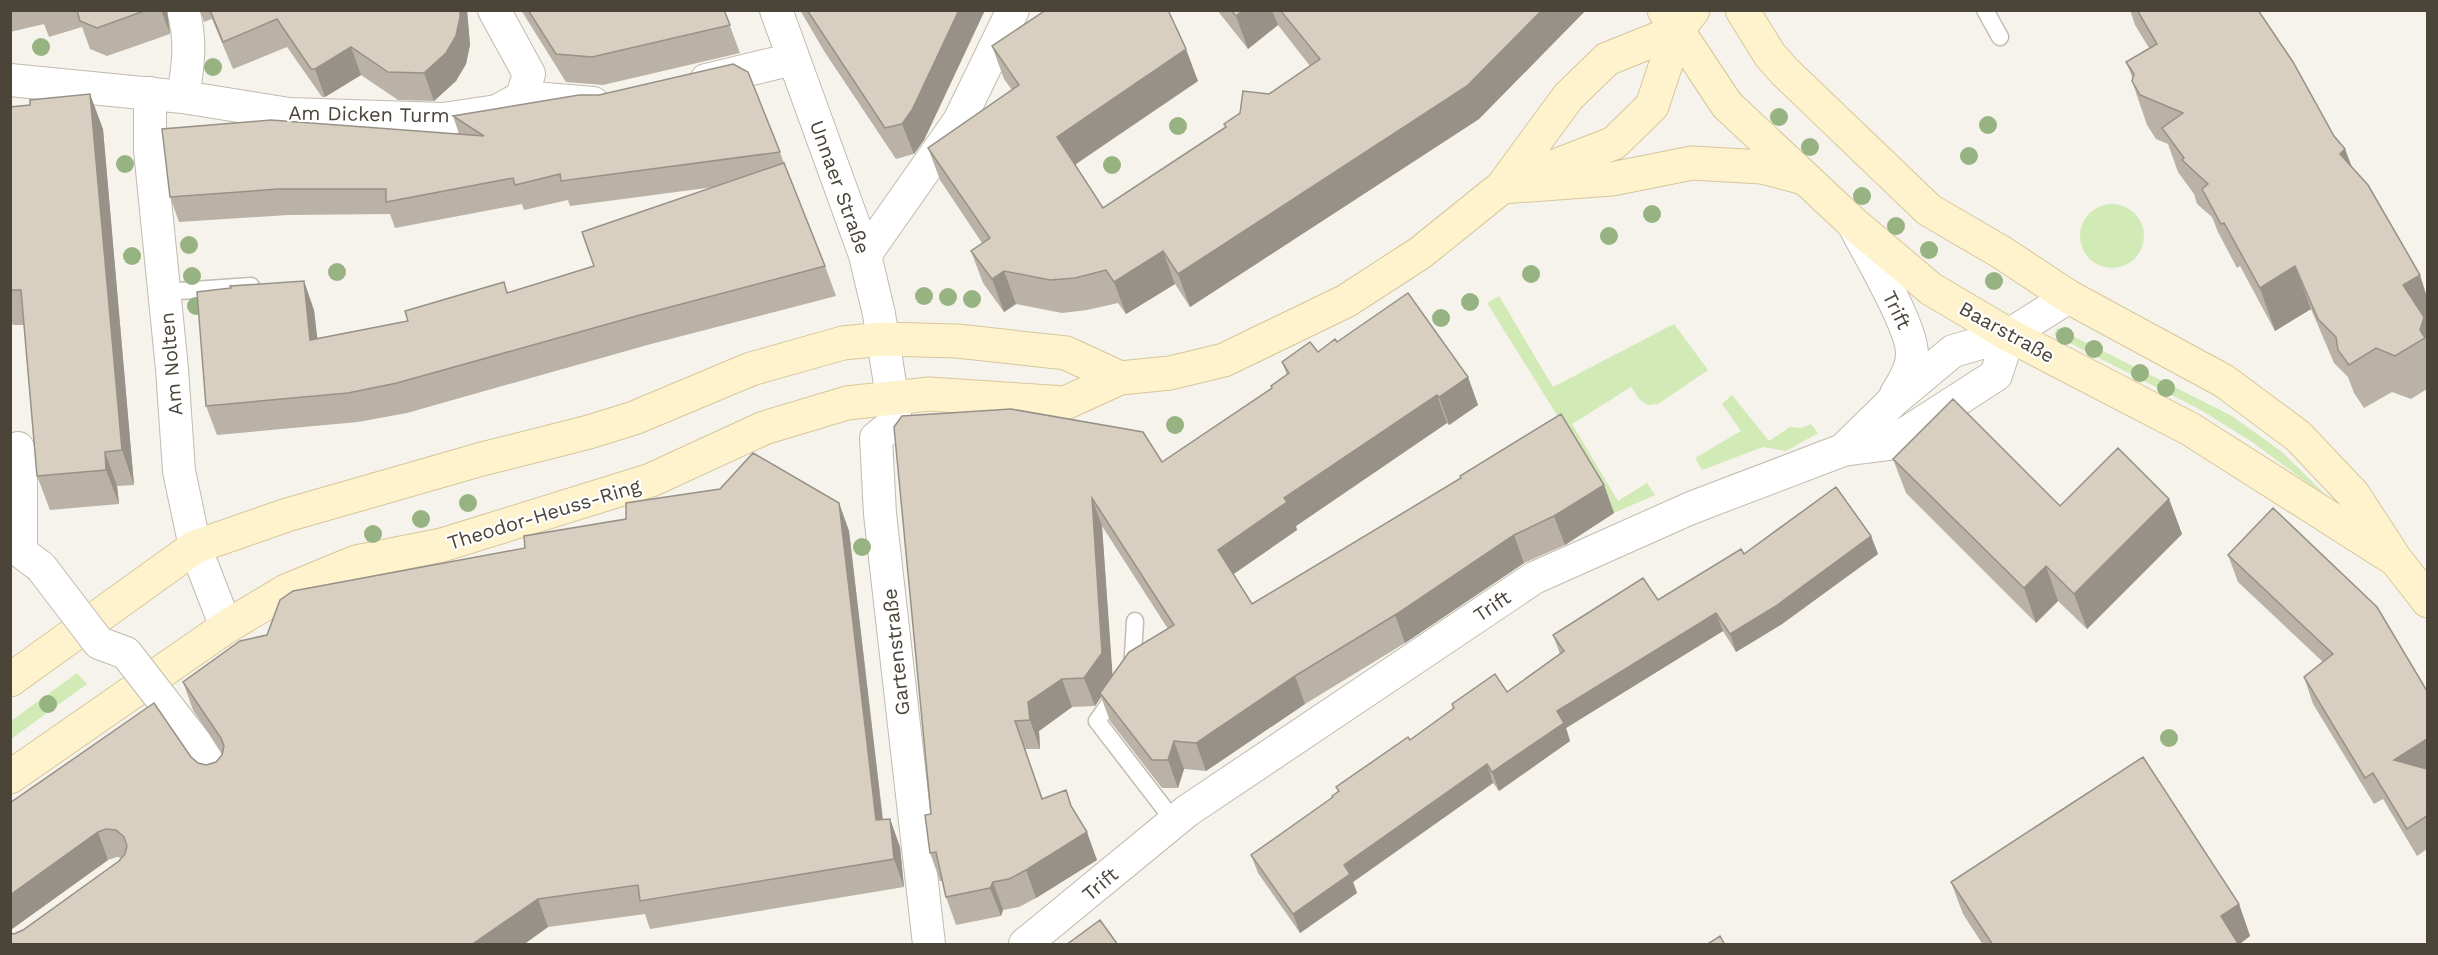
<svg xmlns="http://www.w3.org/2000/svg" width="2438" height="955" font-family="'Work Sans',sans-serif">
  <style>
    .green { fill: #d2eab5 }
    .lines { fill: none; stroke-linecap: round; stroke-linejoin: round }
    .lane-casing { stroke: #c2bbae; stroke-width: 19 }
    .street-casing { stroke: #c2bbae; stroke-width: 34 }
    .secondary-casing { stroke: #d6c79b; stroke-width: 35 }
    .lane { stroke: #fff; stroke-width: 16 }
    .street { stroke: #fff; stroke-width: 32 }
    .secondary { stroke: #fff3cd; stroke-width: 33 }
    .street-bridge-casing { stroke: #c2bbae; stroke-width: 34; stroke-linecap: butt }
    .street-bridge { stroke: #fff; stroke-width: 32 }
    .tree { fill: #97b381 }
    .wall { fill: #bab2a6; fill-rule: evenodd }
    .shaded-wall { fill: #979187 }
    .building { fill: #d8cfc1; stroke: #979187; stroke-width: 1.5 }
    .labels { text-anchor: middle; stroke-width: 4.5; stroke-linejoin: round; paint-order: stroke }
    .street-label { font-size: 20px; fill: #4b4439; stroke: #fff }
  </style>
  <rect width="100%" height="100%" fill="#f6f3ec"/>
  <path class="green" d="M2080 236a32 32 0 1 1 64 0a32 32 0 1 1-64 0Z
    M 1499,296 L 1553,387 L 1674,324 L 1708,370 L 1658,404 L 1648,405 L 1640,400 L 1631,387 L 1572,424 L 1618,501 L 1647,483 L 1655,495 L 1614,513 L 1571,442 L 1567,431 L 1487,303 Z
    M 2057,328 L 2232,416 L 2282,452 L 2331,500 L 2252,442 L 2201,410 L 2054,335 Z
    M 1732,395 L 1769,441 L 1790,427 L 1801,428 L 1811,424 L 1818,433 L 1786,451 L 1763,447 L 1702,470 L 1695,458 L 1741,431 L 1722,404 Z
    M 77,673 L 87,684 L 11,739 L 11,721 Z"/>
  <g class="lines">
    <g class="lane-casing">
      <path id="lane" d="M 1985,10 L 2000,37
        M 165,292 L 251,286
        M 1135,621 L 1132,672 L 1097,721 L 1174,821"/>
    </g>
    <g class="street-casing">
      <path id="street" d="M 183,10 C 192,40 188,67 183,97
        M 494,10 L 529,74 L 522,97
        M 776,10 L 865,255 L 879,314 L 896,422 L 876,438 L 880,514 L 929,944
        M 10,80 L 183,97 L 289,114 L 443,119 L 497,111 L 522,97 L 593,103
        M 706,80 L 793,59
        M 150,93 L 150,150 L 172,369 L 179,471 L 195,547 L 226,627
        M 1853,223 C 1867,252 1913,327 1912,355 C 1912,368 1903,383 1896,394
        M 865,255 L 959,121 L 1013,10
        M 18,448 L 21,464 L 21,552 L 41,567
        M 1843,450 L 1893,401 L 1953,351 L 2009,335 L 2069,297
        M 195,742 L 216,775
        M 1025,944 L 1187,811 L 1534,578 L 1691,508 L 1843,450 L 1889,444 L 1996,375 L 2009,335"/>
    </g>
    <g class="secondary-casing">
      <path id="secondary" d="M 1664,10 L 1727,105 L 1853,223 L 1931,289 L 2009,335 L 2190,429 L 2396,560
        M 1742,10 L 1770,55 L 1785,72 L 1929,210 L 2001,252 L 2069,297 L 2224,381 L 2298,436 L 2353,494 L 2396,560 L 2428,601
        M 1532,175 L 1614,143 L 1652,106 L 1677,31 L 1693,10
        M 1502,187 L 1612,179 L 1692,163 L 1762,167 L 1800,177
        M 10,680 L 195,547 L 287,515 L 482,459 L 589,432 L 634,418 L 751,369 L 843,343 L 883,339 L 957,341 L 1066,353 L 1120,378
        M 10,777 L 226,627 L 286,591 L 356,562 L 442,545 L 651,480 L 764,428 L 847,403 L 929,394 L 1065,403 L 1120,378 L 1170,373 L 1224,360 L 1346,301 L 1420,253 L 1502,187 L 1568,97 L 1607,59 L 1677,31"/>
    </g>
    <use href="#lane" class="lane"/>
    <use href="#street" class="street"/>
    <use href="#secondary" class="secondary"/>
    <g class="street-bridge-casing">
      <path id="street-bridge" d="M 41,567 L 99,643 L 126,653 L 195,742"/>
    </g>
    <use href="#street-bridge" class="street-bridge"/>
  </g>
  <g class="tree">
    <circle cx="41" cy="47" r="9"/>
    <circle cx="213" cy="67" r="9"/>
    <circle cx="1779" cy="117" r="9"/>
    <circle cx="1988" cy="125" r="9"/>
    <circle cx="1178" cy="126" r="9"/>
    <circle cx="1810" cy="147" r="9"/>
    <circle cx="1969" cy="156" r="9"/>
    <circle cx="125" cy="164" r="9"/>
    <circle cx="1112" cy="165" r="9"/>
    <circle cx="1862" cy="196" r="9"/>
    <circle cx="1652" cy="214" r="9"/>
    <circle cx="1896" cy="226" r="9"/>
    <circle cx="1609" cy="236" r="9"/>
    <circle cx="189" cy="245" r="9"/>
    <circle cx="1929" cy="250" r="9"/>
    <circle cx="132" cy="256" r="9"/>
    <circle cx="337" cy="272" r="9"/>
    <circle cx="1531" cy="274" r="9"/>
    <circle cx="192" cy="276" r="9"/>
    <circle cx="1994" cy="281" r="9"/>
    <circle cx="924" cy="296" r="9"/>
    <circle cx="948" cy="297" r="9"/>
    <circle cx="972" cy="299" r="9"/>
    <circle cx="1470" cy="302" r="9"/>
    <circle cx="196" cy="306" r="9"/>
    <circle cx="1441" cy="318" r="9"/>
    <circle cx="2065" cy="336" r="9"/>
    <circle cx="2094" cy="349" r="9"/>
    <circle cx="2140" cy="373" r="9"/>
    <circle cx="2166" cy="388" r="9"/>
    <circle cx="1175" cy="425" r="9"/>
    <circle cx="468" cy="503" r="9"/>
    <circle cx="421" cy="519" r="9"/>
    <circle cx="373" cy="534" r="9"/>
    <circle cx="862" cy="547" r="9"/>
    <circle cx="48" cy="704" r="9"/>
    <circle cx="2169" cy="738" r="9"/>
  </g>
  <path class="wall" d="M 10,10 L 167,10 L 170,34 L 107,56 L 90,49 L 82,27 L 49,37 L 44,24 L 10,32 Z
    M 200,10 L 467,10 L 470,45 L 466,64 L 456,81 L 434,101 L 398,100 L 361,75 L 325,97 L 322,97 L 287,47 L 233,69 L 212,19 L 204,22 Z
    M 521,10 L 724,10 L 740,53 L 603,85 L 566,82 Z
    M 800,10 L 985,10 L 924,140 L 914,154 L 896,159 L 824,51 Z
    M 1217,10 L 1586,10 L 1479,119 L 1190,307 L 1175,284 L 1126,314 L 1118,303 L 1087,310 L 1062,313 L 1016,304 L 1004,312 L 983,283 L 971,251 L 982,243 L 940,180 L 928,148 L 1012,90 L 1004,79 L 992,46 L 1198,81 L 1075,165 L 1103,208 L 1226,128 L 1224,124 L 1310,66 L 1278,25 L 1248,49 Z
    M 2130,10 L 2258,10 L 2334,136 L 2345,149 L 2352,167 L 2426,324 L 2427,328 L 2427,389 L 2411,399 L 2392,392 L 2364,408 L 2354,393 L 2348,377 L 2334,363 L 2311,309 L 2275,331 L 2240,266 L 2237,268 L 2218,232 L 2212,217 L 2197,204 L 2194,194 L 2178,172 L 2168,144 L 2156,139 L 2147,125 L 2132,81 L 2133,79 L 2126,62 L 2149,48 L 2135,25 Z
    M 748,72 L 825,266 L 836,296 L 651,344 L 407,413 L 358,422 L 217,435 L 206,406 L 314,310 L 317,339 L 408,321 L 508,292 L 594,266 L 714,187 L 570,206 L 568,200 L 524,210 L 522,204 L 395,228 L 390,214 L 288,215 L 179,222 L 170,197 L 459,134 L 453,116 L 599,95 Z
    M 10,107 L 103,129 L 134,485 L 117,486 L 119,504 L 50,510 L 37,476 L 24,325 L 13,325 L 10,319 Z
    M 1337,342 L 1468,377 L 1478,405 L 1449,425 L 1447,423 L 1296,526 L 1297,530 L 1233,574 L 1252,604 L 1604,485 L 1614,513 L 1565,545 L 1524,563 L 1405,643 L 1305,704 L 1206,771 L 1184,769 L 1178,788 L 1162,788 L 1110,721 L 1101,697 L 1095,706 L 1072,707 L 1039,731 L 1040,749 L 1025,749 L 1043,799 L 1072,807 L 1097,860 L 1036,898 L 1019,907 L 1003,910 L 1001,916 L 956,925 L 946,897 L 942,881 L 940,881 L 930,853 L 931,814 L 894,427 L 1162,462 L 1272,388 L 1287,375 L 1282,362 L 1318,352 ZM 1102,526 L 1168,629 L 1112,675 Z
    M 1893,459 L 2060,506 L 2169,499 L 2182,534 L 2087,629 L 2058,601 L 2036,623 L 1906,493 Z
    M 839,503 L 849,531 L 883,819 L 890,819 L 900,847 L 904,887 L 650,929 L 645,914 L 548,927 L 523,945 L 10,945 L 14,934 L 23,930 L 119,861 L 122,858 L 117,857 L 108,860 L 12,929 L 10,803 L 191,757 L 198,763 L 206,765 L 216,762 L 222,755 L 222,753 L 193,710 L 183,682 Z
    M 1871,536 L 1878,554 L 1782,624 L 1736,652 L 1723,631 L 1566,728 L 1570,741 L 1499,791 L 1493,783 L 1353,882 L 1357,893 L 1300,933 L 1258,873 L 1251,855 L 1333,798 L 1338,792 L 1336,787 L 1410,740 L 1453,709 L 1452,704 L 1507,692 L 1560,654 L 1553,635 L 1658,600 L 1744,554 Z
    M 2228,555 L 2427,691 L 2427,849 L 2417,856 L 2383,799 L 2374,804 L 2313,704 L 2304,677 L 2323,662 L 2238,582 Z
    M 1951,882 L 2239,904 L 2250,936 L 2239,945 L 1983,945 L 1963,914 Z"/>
  <path class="shaded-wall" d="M 161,10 L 167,10 L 170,34 Z
    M 460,10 L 467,10 L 470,45 L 466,64 L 456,81 L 434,101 L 424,73 Z
    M 959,10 L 985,10 L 924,140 L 914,154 L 902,124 Z
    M 1243,10 L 1272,10 L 1278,25 L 1248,49 L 1236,16 Z
    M 1542,10 L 1586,10 L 1479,119 L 1190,307 L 1178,274 Z
    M 351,47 L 361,75 L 325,97 L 315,69 Z
    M 1186,49 L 1198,81 L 1068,169 L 1057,137 Z
    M 90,94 L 103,129 L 134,485 L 122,450 Z
    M 2345,149 L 2361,193 L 2340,154 Z
    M 1163,251 L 1175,284 L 1126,314 L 1114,282 Z
    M 2295,266 L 2311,309 L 2275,331 L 2260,288 Z
    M 1004,271 L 1016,304 L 1004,312 L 992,279 Z
    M 2420,275 L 2427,297 L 2427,323 L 2426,324 L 2427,328 L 2427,344 L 2425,338 L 2420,330 L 2403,285 Z
    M 304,281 L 314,310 L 321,369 L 310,340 Z
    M 1468,377 L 1478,405 L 1449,425 L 1439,397 Z
    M 1437,395 L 1447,423 L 1296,526 L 1297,530 L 1228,578 L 1218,550 L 1284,498 Z
    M 105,452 L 117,486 L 119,504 L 106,470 Z
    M 1604,485 L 1614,513 L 1565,545 L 1554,516 Z
    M 1092,498 L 1102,526 L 1113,681 L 1100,693 L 1101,697 L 1095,706 L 1084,678 Z
    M 2169,499 L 2182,534 L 2087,629 L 2074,594 Z
    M 839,503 L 849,531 L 886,848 L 876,820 Z
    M 1514,535 L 1524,563 L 1405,643 L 1395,615 Z
    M 1871,536 L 1878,554 L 1782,624 L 1736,652 L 1730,634 Z
    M 2046,566 L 2058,601 L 2036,623 L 2024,588 Z
    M 1716,613 L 1723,631 L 1566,728 L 1570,741 L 1499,791 L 1492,772 L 1557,711 Z
    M 1295,676 L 1305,704 L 1206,771 L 1196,743 Z
    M 1062,679 L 1072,707 L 1039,731 L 1040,749 L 1030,720 L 1028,702 Z
    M 2427,739 L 2427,772 L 2394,760 Z
    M 1174,741 L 1184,769 L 1178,788 L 1168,760 Z
    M 1487,764 L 1493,783 L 1353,882 L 1357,893 L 1300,933 L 1293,914 L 1344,865 Z
    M 890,819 L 900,847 L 904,887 L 894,859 Z
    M 98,832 L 108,860 L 12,929 L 10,932 L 10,895 Z
    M 1087,832 L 1097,860 L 1036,898 L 1026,870 Z
    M 993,882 L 1003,910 L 1001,916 L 990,888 Z
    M 538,899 L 548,927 L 523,945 L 471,945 Z
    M 2239,904 L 2250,936 L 2238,945 L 2221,916 Z"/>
  <path class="building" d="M 77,10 L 147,10 L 97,28 L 80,21 Z
    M 210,10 L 460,10 L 460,17 L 456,36 L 446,53 L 424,73 L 388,72 L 351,47 L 315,69 L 311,69 L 277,19 L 223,42 Z
    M 528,10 L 724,10 L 730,25 L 592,57 L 556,54 Z
    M 807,10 L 959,10 L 912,110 L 902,124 L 885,128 Z
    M 1046,10 L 1168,10 L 1186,49 L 1057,137 L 1103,208 L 1226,127 L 1224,124 L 1240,113 L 1243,91 L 1269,94 L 1320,59 L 1280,10 L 1542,10 L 1467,86 L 1178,274 L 1163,251 L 1114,282 L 1106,270 L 1075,278 L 1050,280 L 1004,271 L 992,279 L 971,251 L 990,238 L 928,148 L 1019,85 L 992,46 Z
    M 1231,10 L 1243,10 L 1236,16 Z
    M 2137,10 L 2258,10 L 2293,62 L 2334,136 L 2345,149 L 2340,154 L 2368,185 L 2420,275 L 2403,285 L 2424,317 L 2420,330 L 2425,338 L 2395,356 L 2376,348 L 2349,365 L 2338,350 L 2336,337 L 2318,319 L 2295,266 L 2260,288 L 2224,223 L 2221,224 L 2202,189 L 2208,184 L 2182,160 L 2184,158 L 2162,128 L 2183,113 L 2140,95 L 2132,81 L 2134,74 L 2126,62 L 2157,44 Z
    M 733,64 L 748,72 L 780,152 L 561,181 L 560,174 L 515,185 L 513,178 L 386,202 L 386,189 L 278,189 L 170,197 L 162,129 L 271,120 L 484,136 L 453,116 L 579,95 L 599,95 Z
    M 90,94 L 122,450 L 105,452 L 106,470 L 37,476 L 21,290 L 10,290 L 10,107 L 30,105 L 30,100 Z
    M 784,163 L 825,266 L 640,315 L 397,383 L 348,393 L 206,406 L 197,292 L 231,288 L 230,286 L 304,281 L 310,340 L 408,321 L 405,311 L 504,282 L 507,293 L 594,266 L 582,232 Z
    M 1408,293 L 1468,377 L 1439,397 L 1437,395 L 1284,498 L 1287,502 L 1218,550 L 1252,604 L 1461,478 L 1460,476 L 1561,414 L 1604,485 L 1554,516 L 1514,535 L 1395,615 L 1295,676 L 1196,743 L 1174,741 L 1168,760 L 1152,760 L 1100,693 L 1129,652 L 1174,625 L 1092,498 L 1102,653 L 1084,678 L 1062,679 L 1028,702 L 1030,720 L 1015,721 L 1042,799 L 1066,790 L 1071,806 L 1087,832 L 1026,870 L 1009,879 L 993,882 L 990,888 L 946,897 L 936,852 L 930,853 L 925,815 L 931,814 L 894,427 L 902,416 L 1011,409 L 1143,432 L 1162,462 L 1272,388 L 1271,386 L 1289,373 L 1282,362 L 1310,342 L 1318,352 L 1335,339 L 1337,342 Z
    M 1953,399 L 2060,506 L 2118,448 L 2169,499 L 2074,594 L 2046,566 L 2024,588 L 1893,459 Z
    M 753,453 L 839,503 L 876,820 L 890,819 L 894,859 L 640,901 L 638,885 L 538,899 L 471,945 L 10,945 L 10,933 L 14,934 L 23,930 L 119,861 L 125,854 L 127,846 L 124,837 L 116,830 L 106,829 L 98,832 L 10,895 L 10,803 L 154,703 L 191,757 L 198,763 L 206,765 L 216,762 L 222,755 L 224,746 L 221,738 L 183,682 L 240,641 L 267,635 L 280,600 L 293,591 L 525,548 L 524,536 L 626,519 L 626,503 L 720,489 Z
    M 1836,487 L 1871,536 L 1776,606 L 1730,634 L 1716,613 L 1557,711 L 1564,723 L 1492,772 L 1487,764 L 1344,865 L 1350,874 L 1293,914 L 1251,855 L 1333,797 L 1332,796 L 1339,791 L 1336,787 L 1408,737 L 1410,740 L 1454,708 L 1452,704 L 1495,674 L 1507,692 L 1564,651 L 1553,635 L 1643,578 L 1658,600 L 1741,549 L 1744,554 Z
    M 2273,508 L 2377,607 L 2427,691 L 2427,739 L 2394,760 L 2427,769 L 2427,816 L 2407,829 L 2373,773 L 2365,778 L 2304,677 L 2333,654 L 2228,555 Z
    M 2143,757 L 2239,904 L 2221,916 L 2239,945 L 1993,945 L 1951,882 Z
    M 1100,920 L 1118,945 L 1066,945 Z
    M 1720,936 L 1725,945 L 1706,945 Z"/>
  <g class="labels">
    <g class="street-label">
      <text transform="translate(369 114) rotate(1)" y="7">Am Dicken Turm</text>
      <text transform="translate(840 187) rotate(70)" y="7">Unnaer Straße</text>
      <text transform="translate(1897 310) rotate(64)" y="7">Trift</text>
      <text transform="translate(2007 332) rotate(29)" y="7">Baarstraße</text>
      <text transform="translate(171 364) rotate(-95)" y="7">Am Nolten</text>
      <text transform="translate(544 514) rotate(-17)" y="7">Theodor-Heuss-Ring</text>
      <text transform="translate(1492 606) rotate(-34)" y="7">Trift</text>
      <text transform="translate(896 652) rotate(-96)" y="7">Gartenstraße</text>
      <text transform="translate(1100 884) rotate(-40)" y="7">Trift</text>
    </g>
  </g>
  <rect width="2438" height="955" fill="none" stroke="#4b4439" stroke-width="24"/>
</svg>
